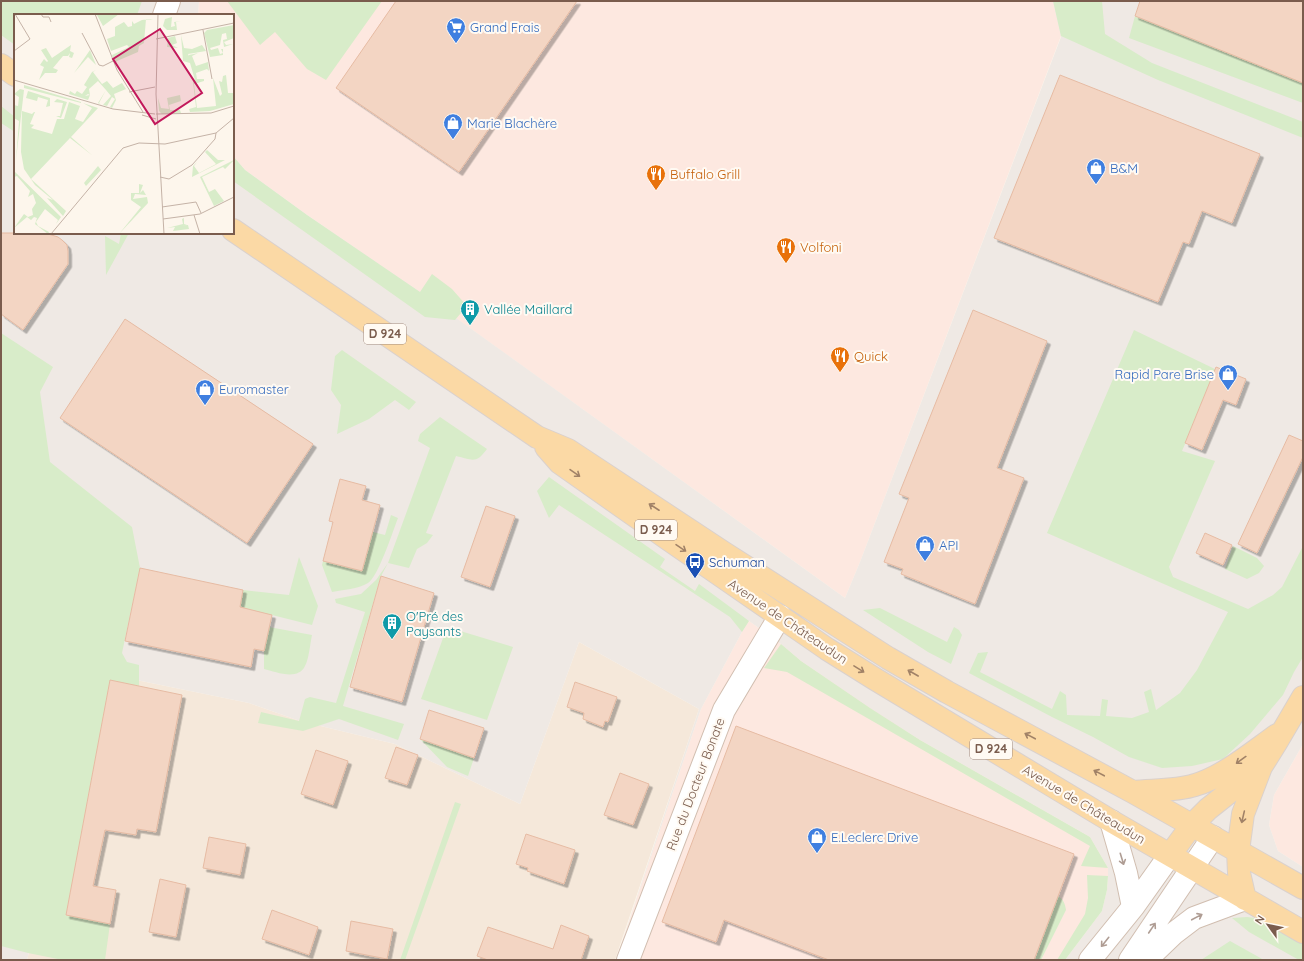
<svg xmlns="http://www.w3.org/2000/svg" width="1304" height="961" font-family="Quicksand,sans-serif">
  <style>
    .residential { fill: #f5e8da }
    .commercial { fill: #fde8e0 }
    .industrial { fill: #efe9e4 }
    .green { fill: #d8ecc9 }
    .building { fill: #f3d5c3; stroke: #e6bba3; filter: url(#shadow) }
    .lines { fill: none; stroke-linecap: round; stroke-linejoin: round }
    .minor-casing { stroke: #d1beb0; stroke-width: 24 }
    .tertiary-casing { stroke: #d1beb0; stroke-width: 24 }
    .primary-casing { stroke: #dad1cd; stroke-width: 24 }
    .minor { stroke: #fff; stroke-width: 22 }
    .tertiary { stroke: #fff; stroke-width: 22 }
    .primary { stroke: #fbd9a5; stroke-width: 22 }
    .oneway { stroke: #a18267 }
    .oneway2 { stroke: #af9d94 }
    .labels { text-anchor: middle; stroke-width: 4; stroke-linejoin: round; paint-order: stroke }
    .shield { fill: #fffaf3; stroke: #a28b7f; stroke-width: 1 }
    .shield-label { font-size: 12px; font-weight: bold; fill: #7a5c4d }
    .shop-label { font-size: 13px; fill: #366cbe; stroke: #fffaf3; text-anchor: start }
    .food-label { font-size: 13px; fill: #c56008; stroke: #fffaf3; text-anchor: start }
    .culture-label { font-size: 13px; fill: #0d838f; stroke: #fffaf3; text-anchor: start }
    .transit-label { font-size: 13px; fill: #164399; stroke: #fffaf3; text-anchor: start }
    .street-label { font-size: 13px; fill: #7a5c4d; stroke: #fffaf3 }
    .inset-road { fill: none; stroke: #c5b3a7; stroke-width: 1 }
    .view { fill: #c2185b; fill-opacity: 0.15; stroke: #c2185b; stroke-width: 2 }
    .inset-edge { fill: none; stroke: #7a5c4d; stroke-width: 2 }
  </style>
  <defs>
    <filter id="shadow"><feDropShadow dx="3.5" dy="3.5" stdDeviation="0" flood-color="#0004"/></filter>
  </defs>
  <rect width="100%" height="100%" fill="#fdf6ec"/>
  <path class="residential" d="M 579,642 L 699,709 L 615,960 L 27,960 L 102,673 L 249,703 L 300,721 L 395,744 L 520,804 Z"/>
  <path class="commercial" d="M 199,1 L 1053,1 L 1061,36 L 860,562 L 845,598 L 435,303 L 307,215 L 245,170 L 233,156 L 233,15 L 198,15 Z
    M 749,621 L 781,644 L 801,661 L 920,740 L 1090,837 L 1108,868 L 1108,876 L 1065,960 L 616,960 L 701,709 L 742,632 Z
    M 1303,744 L 1303,867 L 1278,851 L 1269,825 L 1274,795 Z"/>
  <path class="industrial" d="M 1,1 L 199,1 L 198,15 L 15,15 L 15,233 L 233,233 L 233,156 L 245,170 L 307,215 L 420,292 L 845,598 L 860,562 L 1061,37 L 1053,1 L 1303,1 L 1303,744 L 1274,795 L 1269,825 L 1278,851 L 1303,867 L 1303,960 L 1065,960 L 1102,911 L 1107,890 L 1108,876 L 1108,868 L 1090,837 L 920,740 L 870,708 L 801,661 L 781,644 L 749,621 L 742,632 L 701,709 L 616,960 L 699,709 L 579,642 L 520,804 L 395,744 L 300,721 L 249,703 L 102,673 L 27,960 L 1,960 Z"/>
  <path class="green" d="M 1,1 L 142,1 L 137,15 L 15,15 L 15,45 L 1,35 Z
    M 227,1 L 382,1 L 326,80 L 307,69 L 275,32 L 260,45 Z
    M 1053,1 L 1102,1 L 1105,34 L 1152,63 L 1303,122 L 1303,138 L 1158,80 L 1061,36 Z
    M 1135,16 L 1303,82 L 1303,103 L 1129,38 Z
    M 1,106 L 15,117 L 15,132 L 1,123 Z
    M 233,156 L 245,170 L 307,215 L 420,292 L 432,274 L 452,289 L 467,306 L 455,320 L 425,317 L 233,181 Z
    M 121,233 L 129,233 L 106,275 L 105,236 L 119,244 Z
    M 1134,330 L 1217,370 L 1182,451 L 1215,461 L 1169,567 L 1173,577 L 1248,609 L 1273,595 L 1282,587 L 1303,546 L 1303,657 L 1294,672 L 1283,695 L 1250,734 L 1223,759 L 1192,766 L 1162,768 L 1129,757 L 1093,737 L 1052,717 L 969,673 L 978,653 L 988,652 L 980,672 L 1052,709 L 1060,691 L 1066,695 L 1067,715 L 1100,716 L 1102,699 L 1108,700 L 1106,716 L 1132,718 L 1149,712 L 1144,692 L 1151,689 L 1156,710 L 1180,693 L 1197,670 L 1228,612 L 1047,533 Z
    M 1,333 L 53,367 L 40,392 L 50,462 L 132,527 L 140,568 L 122,653 L 127,662 L 139,665 L 139,686 L 110,681 L 66,915 L 110,924 L 105,960 L 63,960 L 28,953 L 1,946 Z
    M 342,350 L 416,402 L 409,410 L 395,400 L 369,419 L 337,434 L 341,405 L 331,390 L 335,356 Z
    M 440,417 L 487,449 C 476,464 473,460 456,456 L 426,533 L 433,535 L 427,543 L 417,549 L 409,568 L 388,563 L 381,576 L 343,706 L 404,724 L 398,740 L 339,719 L 303,731 L 258,723 L 261,712 L 299,721 L 305,699 L 310,697 L 336,703 L 365,612 L 336,603 L 335,599 L 361,594 L 376,580 L 388,563 L 430,448 L 418,441 L 420,434 Z
    M 549,477 L 665,559 L 660,567 L 695,591 L 699,584 L 749,621 L 742,632 L 730,617 L 559,505 L 549,518 L 537,491 Z
    M 391,515 L 398,518 C 393,531 378,577 368,583 C 358,589 343,590 332,592 L 322,565 L 323,561 L 362,571 L 373,532 L 385,535 Z
    M 1233,546 L 1257,558 L 1264,566 L 1259,573 L 1247,579 L 1225,569 Z
    M 299,557 L 318,606 L 312,625 L 240,607 L 243,590 L 289,595 Z
    M 880,608 L 947,642 L 954,627 L 959,630 L 962,635 L 951,664 L 928,652 L 863,610 Z
    M 269,627 L 312,635 C 310,644 309,659 305,666 C 298,681 276,672 264,669 L 264,651 Z
    M 447,627 L 513,647 L 487,720 L 421,699 Z
    M 781,644 L 801,661 L 870,708 L 920,740 L 1090,837 L 1108,868 L 1081,866 L 1090,846 L 787,672 L 764,668 Z
    M 420,739 L 474,758 L 468,776 L 447,767 Z
    M 455,802 L 461,804 L 405,960 L 400,960 Z
    M 1087,875 L 1108,876 L 1107,890 L 1102,911 L 1065,960 L 1057,960 L 1085,914 L 1088,898 Z
    M 1058,896 C 1064,900 1065,904 1066,910 L 1041,960 L 1030,960 L 1035,959 Z
    M 1247,917 L 1263,919 L 1303,941 L 1303,960 L 1299,960 L 1249,932 L 1232,918 Z
    M 1230,941 L 1264,960 L 1201,960 Z"/>
  <path class="building" d="M 396,1 L 577,1 L 459,172 L 336,88 Z
    M 1140,1 L 1303,1 L 1303,83 L 1135,16 Z
    M 1060,75 L 1260,154 L 1232,223 L 1202,211 L 1189,244 L 1183,242 L 1158,302 L 994,238 Z
    M 1,233 L 45,233 L 58,237 L 62,240 L 67,245 L 68,251 L 68,264 L 23,330 L 1,314 Z
    M 973,310 L 1047,341 L 997,468 L 1024,478 L 975,604 L 901,574 L 903,569 L 884,562 L 909,498 L 899,494 Z
    M 125,319 L 313,444 L 247,543 L 60,418 Z
    M 1216,367 L 1246,379 L 1236,405 L 1223,400 L 1202,450 L 1185,443 Z
    M 1289,435 L 1303,441 L 1303,457 L 1257,553 L 1238,544 Z
    M 340,479 L 366,486 L 362,500 L 380,505 L 362,571 L 323,561 L 333,522 L 329,521 Z
    M 486,506 L 515,516 L 490,587 L 461,577 Z
    M 1205,533 L 1232,545 L 1223,565 L 1196,553 Z
    M 140,568 L 243,590 L 240,607 L 272,615 L 264,651 L 254,649 L 251,667 L 125,641 Z
    M 381,576 L 434,593 L 402,702 L 350,687 Z
    M 110,680 L 182,695 L 156,832 L 137,829 L 136,835 L 105,830 L 93,886 L 116,890 L 110,924 L 66,915 Z
    M 575,682 L 617,697 L 608,722 L 605,721 L 603,727 L 583,719 L 584,713 L 567,707 Z
    M 429,710 L 484,728 L 474,758 L 420,739 Z
    M 736,726 L 1074,854 L 1034,960 L 829,960 L 724,920 L 716,942 L 662,922 Z
    M 396,747 L 418,755 L 407,785 L 385,778 Z
    M 316,750 L 348,761 L 333,805 L 301,794 Z
    M 620,773 L 649,784 L 633,825 L 604,815 Z
    M 526,834 L 575,850 L 564,884 L 527,871 L 528,868 L 516,864 Z
    M 209,837 L 246,844 L 240,875 L 203,868 Z
    M 160,879 L 186,885 L 176,937 L 149,932 Z
    M 272,910 L 318,927 L 309,955 L 262,939 Z
    M 351,921 L 393,929 L 387,959 L 346,951 Z
    M 561,925 L 589,936 L 581,960 L 488,960 L 477,956 L 488,927 L 553,949 Z"/>
  <g class="lines">
    <g class="minor-casing">
      <path id="minor" d="M 164,15 L 169,1
        M 628,960 L 724,710 L 780,616"/>
    </g>
    <g class="tertiary-casing">
      <path id="tertiary" d="M 1111,821 L 1126,873 L 1133,907
        M 1090,960 L 1133,907 L 1170,855
        M 1130,960 L 1213,837
        M 1146,960 L 1173,934 L 1194,918 L 1245,899"/>
    </g>
    <g class="primary-casing">
      <path id="primary" d="M 1,65 L 15,75
        M 233,230 L 537,437 L 568,450 L 724,553 L 888,658 L 947,692 L 1133,792 L 1303,888
        M 546,447 L 560,463 L 668,539 L 827,649 L 875,679 L 1111,821 L 1303,932
        M 1133,792 C 1153,790 1176,791 1195,785 C 1223,777 1253,752 1277,735
        M 1170,855 L 1192,825 L 1208,809 L 1261,767
        M 1245,899 L 1239,873 L 1238,851 L 1243,814 L 1261,767 L 1276,743 L 1303,697"/>
    </g>
    <use href="#minor" class="minor"/>
    <use href="#tertiary" class="tertiary"/>
    <use href="#primary" class="primary"/>
  </g>
  <defs><path id="oneway-shaft" d="M-6 0H5M1.5-3L5.5 0L1.5 3" fill="none" stroke-width="1.6" stroke-linecap="round" stroke-linejoin="round"/></defs>
  <g class="oneway">
    <use href="#oneway-shaft" transform="translate(575 473) rotate(35)"/>
    <use href="#oneway-shaft" transform="translate(654 507) rotate(-147)"/>
    <use href="#oneway-shaft" transform="translate(681 548) rotate(34)"/>
    <use href="#oneway-shaft" transform="translate(859 669) rotate(32)"/>
    <use href="#oneway-shaft" transform="translate(913 673) rotate(-150)"/>
    <use href="#oneway-shaft" transform="translate(1030 736) rotate(-152)"/>
    <use href="#oneway-shaft" transform="translate(1241 760) rotate(144)"/>
    <use href="#oneway-shaft" transform="translate(1099 773) rotate(-152)"/>
    <use href="#oneway-shaft" transform="translate(1243 817) rotate(103)"/>
  </g>
  <g class="oneway2">
    <use href="#oneway-shaft" transform="translate(1122 859) rotate(73)"/>
    <use href="#oneway-shaft" transform="translate(1197 917) rotate(-28)"/>
    <use href="#oneway-shaft" transform="translate(1152 928) rotate(-56)"/>
    <use href="#oneway-shaft" transform="translate(1105 942) rotate(129)"/>
  </g>
  <defs>
    <g id="supermarket-pin" transform="scale(1)"><path d="M0 17L-7.5 6A9.5 9.5 0 1 1 7.5 6Z" fill="#3f7fe0" stroke="#fffaf3"/><path d="M-6-5.5h2.5l.6 2H6L4.5 2H-2.5L-4.4-4H-6ZM-1.5 3.2a1.3 1.3 0 1 0 .1 0ZM3 3.2a1.3 1.3 0 1 0 .1 0Z" fill="#fff"/></g>
    <g id="shop-pin" transform="scale(1)"><path d="M0 17L-7.5 6A9.5 9.5 0 1 1 7.5 6Z" fill="#3f7fe0" stroke="#fffaf3"/><path d="M-5-2.5h2.3a2.7 3.5 0 0 1 5.4 0H5L5.5 6h-11ZM-1.5-2.5h3a1.5 2.3 0 0 0-3 0Z" fill="#fff"/></g>
    <g id="restaurant-pin" transform="scale(1)"><path d="M0 17L-7.5 6A9.5 9.5 0 1 1 7.5 6Z" fill="#e8710a" stroke="#fffaf3"/><path d="M-5-6h1v4h1v-4h1v4h1v-4h1v5L-1.5 .5V6h-2V.5L-5-1ZM5-6V6H3V1.5H1.5Q1.5-4 5-6Z" fill="#fff"/></g>
    <g id="building-pin" transform="scale(1)"><path d="M0 17L-7.5 6A9.5 9.5 0 1 1 7.5 6Z" fill="#0f9aa8" stroke="#fffaf3"/><path d="M-4-6H4V6H1V3H-1V6H-4ZM-2.5-4.3h1.7v1.8h-1.7ZM.8-4.3h1.7v1.8H.8ZM-2.5-1h1.7V.8h-1.7ZM.8-1h1.7V.8H.8Z" fill="#fff"/></g>
    <g id="bus-pin" transform="scale(1)"><path d="M0 17L-7.5 6A9.5 9.5 0 1 1 7.5 6Z" fill="#1a4fb4" stroke="#fffaf3"/><path d="M-5-6H5V4H4V6H2V4H-2V6H-4V4H-5ZM-3.5-4V0h7V-4ZM-3.5 1.2v1.5H-2V1.2ZM2 1.2v1.5H3.5V1.2Z" fill="#fff"/></g>
  </defs>
  <g fill-rule="evenodd">
    <use href="#supermarket-pin" x="456" y="27"/>
    <use href="#shop-pin" x="453" y="123"/>
    <use href="#shop-pin" x="1096" y="168"/>
    <use href="#restaurant-pin" x="656" y="174"/>
    <use href="#restaurant-pin" x="786" y="247"/>
    <use href="#building-pin" x="470" y="309"/>
    <use href="#restaurant-pin" x="840" y="356"/>
    <use href="#shop-pin" x="1228" y="374"/>
    <use href="#shop-pin" x="205" y="389"/>
    <use href="#shop-pin" x="925" y="545"/>
    <use href="#bus-pin" x="695" y="562"/>
    <use href="#building-pin" x="392" y="623"/>
    <use href="#shop-pin" x="817" y="837"/>
  </g>
  <g class="labels">
    <g class="shield">
      <rect x="364" y="324" width="42" height="20" rx="3"/>
      <rect x="635" y="520" width="42" height="20" rx="3"/>
      <rect x="970" y="739" width="42" height="20" rx="3"/>
    </g>
    <g class="shield-label">
      <text x="385" y="338">D 924</text>
      <text x="656" y="534">D 924</text>
      <text x="991" y="753">D 924</text>
    </g>
    <g class="shop-label">
      <text x="470" y="32">Grand Frais</text>
      <text x="467" y="128">Marie Blachère</text>
      <text x="1110" y="173">B&amp;M</text>
      <text x="1214" y="379" text-anchor="end">Rapid Pare Brise</text>
      <text x="219" y="394">Euromaster</text>
      <text x="939" y="550">API</text>
      <text x="831" y="842">E.Leclerc Drive</text>
    </g>
    <g class="food-label">
      <text x="670" y="179">Buffalo Grill</text>
      <text x="800" y="252">Volfoni</text>
      <text x="854" y="361">Quick</text>
    </g>
    <g class="culture-label">
      <text x="484" y="314">Vallée Maillard</text>
      <text x="406" y="621">O'Pré des<tspan x="406" dy="15">Paysants</tspan></text>
    </g>
    <g class="transit-label">
      <text x="709" y="567">Schuman</text>
    </g>
    <g class="street-label">
      <text transform="translate(788 621) rotate(34)" y="5">Avenue de Châteaudun</text>
      <text transform="translate(695 784) rotate(-69)" y="5">Rue du Docteur Bonate</text>
      <text transform="translate(1084 804) rotate(31)" y="5">Avenue de Châteaudun</text>
    </g>
  </g>
  <g transform="translate(14 14)">
    <rect width="220" height="220" fill="#fdf6ec"/>
    <path d="M 105,0 L 89,12 L 83,1 L 85,0 ZM 158,3 L 157,13 L 161,12 L 160,8 L 167,7 L 162,8 L 163,16 L 153,16 L 149,12 L 151,5 ZM 132,5 L 130,29 L 125,32 L 124,38 L 103,47 L 101,51 L 98,41 L 115,33 L 113,31 L 97,37 L 93,25 L 101,22 L 101,13 L 110,8 L 114,13 L 118,12 L 118,7 L 120,10 L 128,6 L 136,5 L 139,6 ZM 220,11 L 220,24 L 210,28 L 212,31 L 219,30 L 210,33 L 209,26 L 213,25 L 212,19 L 208,20 L 206,31 L 196,34 L 197,36 L 204,34 L 206,40 L 209,39 L 207,35 L 209,35 L 209,41 L 196,43 L 190,19 L 193,16 ZM 167,21 L 170,34 L 178,35 L 188,31 L 192,37 L 174,40 L 175,42 L 175,41 L 184,39 L 178,42 L 182,52 L 194,48 L 195,57 L 193,55 L 182,59 L 183,65 L 190,65 L 190,67 L 180,70 L 183,94 L 202,92 L 199,64 L 206,82 L 208,80 L 205,67 L 208,68 L 209,62 L 212,61 L 214,79 L 219,79 L 220,75 L 220,90 L 196,97 L 176,98 L 175,95 L 182,93 L 179,68 L 181,66 L 176,49 L 169,47 ZM 161,22 L 163,29 L 158,31 L 164,34 L 153,33 L 154,24 ZM 57,31 L 56,37 L 60,39 L 58,44 L 55,43 L 56,39 L 54,42 L 49,42 L 39,54 L 44,56 L 42,59 L 31,59 L 25,66 L 30,53 L 26,51 L 30,45 L 33,48 L 34,47 L 27,36 L 32,34 L 38,44 ZM 76,36 L 82,51 L 74,43 L 60,59 ZM 82,56 L 79,58 L 88,70 L 93,67 L 99,74 L 108,69 L 112,75 L 100,80 L 102,86 L 98,94 L 96,93 L 101,85 L 98,83 L 93,92 L 89,91 L 97,82 L 92,76 L 85,89 L 87,91 L 84,89 L 92,76 L 84,67 L 75,75 L 76,81 L 74,80 L 71,82 L 76,81 L 74,86 L 55,80 L 56,77 L 61,80 L 63,77 L 68,80 L 73,73 L 70,71 L 78,58 ZM 10,71 L 67,88 L 67,89 L 10,74 ZM 6,75 L 10,76 L 2,146 L 5,107 L 0,104 L 0,91 L 4,92 L 5,83 L 0,80 ZM 14,77 L 36,84 L 36,92 L 32,93 L 34,86 L 24,83 L 23,87 L 12,84 ZM 166,81 L 167,87 L 155,91 L 156,96 L 166,96 L 167,99 L 148,100 L 145,97 L 144,84 L 147,94 L 155,95 L 153,84 ZM 43,85 L 53,88 L 47,104 L 42,102 L 46,102 L 49,89 L 40,88 ZM 55,88 L 66,92 L 61,105 L 69,108 L 78,94 L 69,89 L 84,94 L 57,123 L 79,142 L 56,124 L 17,165 L 52,197 L 49,202 L 33,184 L 39,186 L 21,171 L 10,155 L 7,138 L 8,94 L 8,97 L 18,100 L 20,98 L 21,98 L 16,110 L 20,111 L 17,114 L 38,120 L 43,105 L 50,105 ZM 193,136 L 204,146 L 211,146 L 178,163 L 179,152 L 183,148 L 180,152 L 185,159 L 202,150 L 191,138 ZM 220,146 L 211,155 L 209,153 L 188,163 L 195,178 L 201,175 L 210,187 L 200,192 L 186,163 ZM 84,152 L 87,156 L 72,172 L 70,169 ZM 0,157 L 47,203 L 42,210 L 44,206 L 31,195 L 26,202 L 22,208 L 24,212 L 35,218 L 34,220 L 21,210 L 23,204 L 20,203 L 17,206 L 13,203 L 0,214 L 10,200 L 14,203 L 19,201 L 18,195 L 22,189 L 19,180 L 14,183 L 16,177 L 3,162 L 0,163 ZM 125,170 L 129,171 L 126,179 L 129,176 L 132,181 L 121,180 L 119,185 L 133,183 L 134,189 L 105,220 L 127,193 L 117,186 L 117,179 L 125,179 ZM 170,204 L 170,210 L 173,211 L 164,212 L 174,211 L 175,215 L 159,217 L 161,213 L 153,214 L 169,210 L 168,205 Z" fill="#d8ecc9"/>
    <path class="inset-road" d="M 27,0 L 29,3 L 35,3 L 37,8M 81,0 L 103,56 L 129,98M 144,0 L 142,80 L 150,220M 189,16 L 198,65M 68,19 L 85,51 L 89,52 L 99,47M 142,25 L 220,9M 0,37 L 16,25 L 1,0M 0,66 L 99,95 L 141,100M 115,78 L 141,73M 142,100 L 197,99 L 220,92M 128,101 L 142,105M 146,163 L 155,165 L 178,151 L 201,125 L 202,119M 148,193 L 182,188 L 187,199M 180,201 L 186,220M 149,205 L 186,200 L 220,183M 37,220 L 109,134 L 125,129 L 151,130 L 202,119 L 220,104"/>
    <path class="view" d="M 146,15 L 188,79 L 141,110 L 99,45 Z"/>
    <rect width="220" height="220" class="inset-edge"/>
  </g>
  <rect width="1304" height="961" fill="none" stroke="#7a5c4d" stroke-width="4"/>
  <g transform="translate(1268 925) rotate(303)" stroke="#fffaf3" stroke-width="3" paint-order="stroke">
  <path d="M0-3L7 15L0 10L-7 15Z" fill="#7a5c4d"/>
  <text y="-6" font-size="11" font-weight="bold" text-anchor="middle" fill="#7a5c4d">N</text>
  </g>
</svg>
